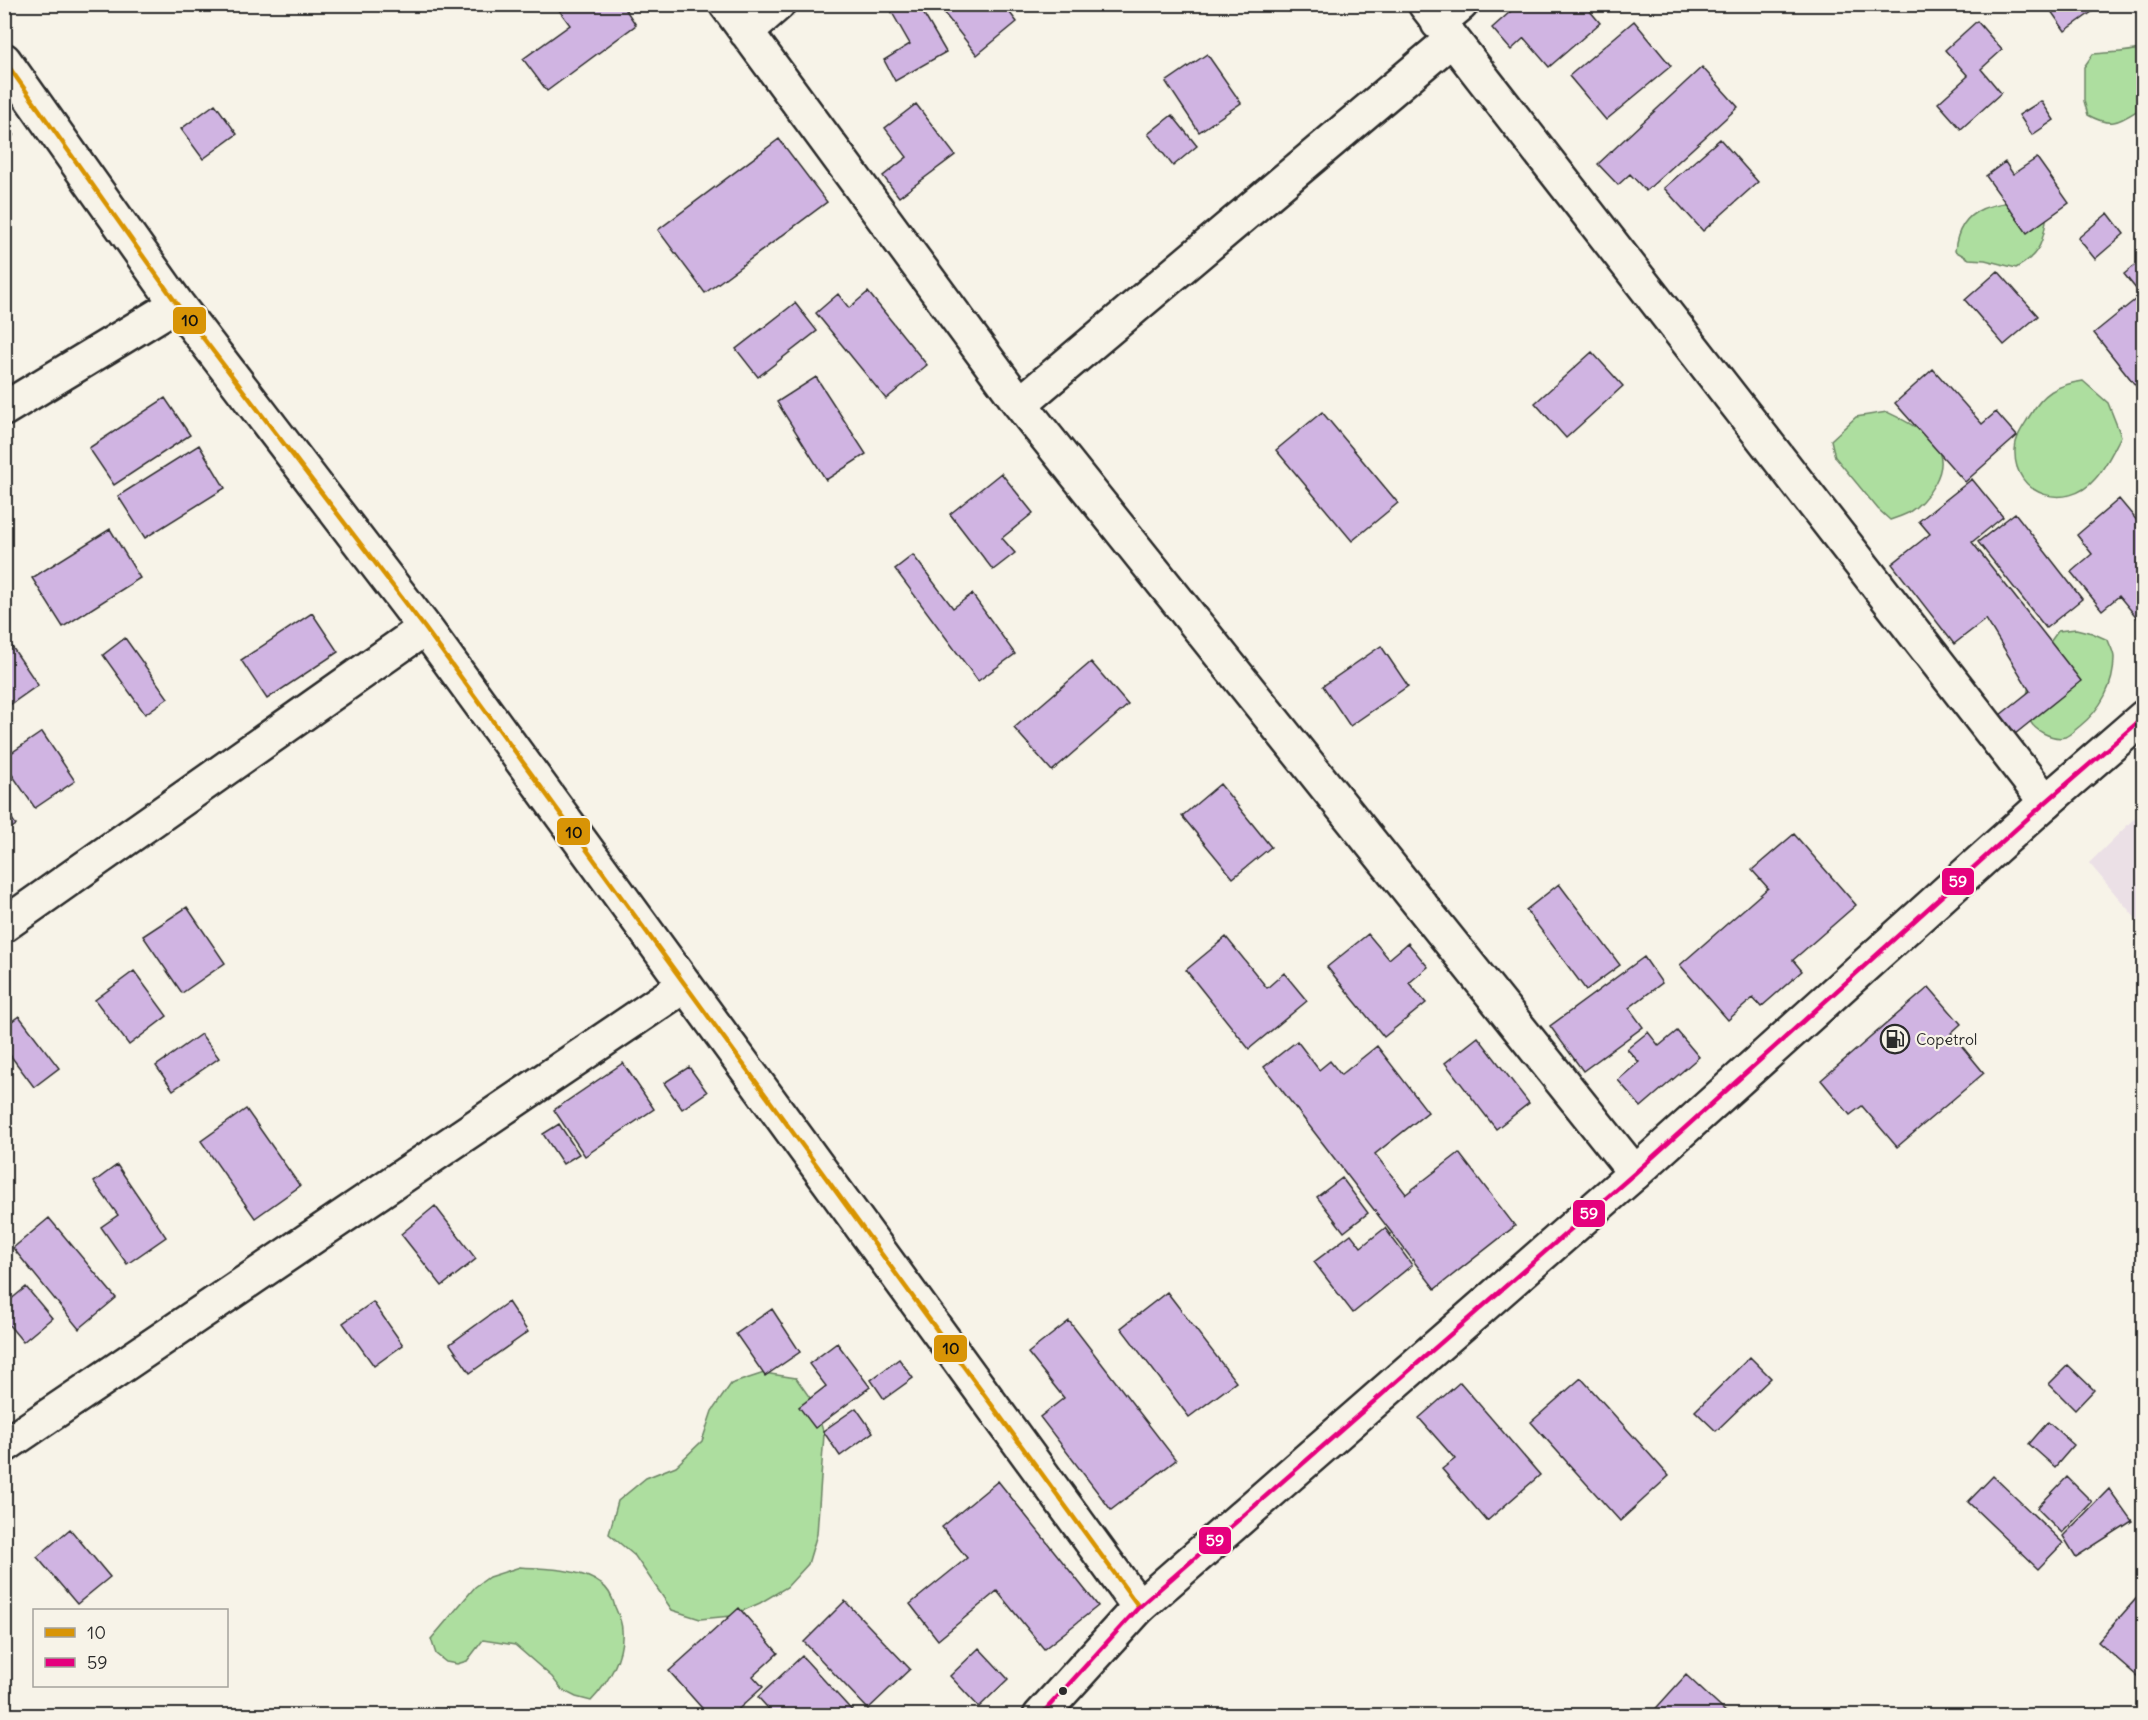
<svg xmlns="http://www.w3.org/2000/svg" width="2148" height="1720" font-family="Delius,sans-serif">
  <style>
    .built { fill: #ebe0e6 }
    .green { fill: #adde9f; stroke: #6c8465; stroke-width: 1.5 }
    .building { fill: #d0b4e2; stroke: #2b2b2b; stroke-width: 1.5 }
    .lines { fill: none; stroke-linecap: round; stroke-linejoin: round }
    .minor-casing { stroke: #2b2b2b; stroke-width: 38 }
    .primary-casing { stroke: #2b2b2b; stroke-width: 38 }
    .minor { stroke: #f7f3e8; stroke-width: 33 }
    .primary { stroke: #f7f3e8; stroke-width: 33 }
    .bus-1-casing { stroke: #f7f3e8; stroke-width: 9 }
    .bus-2-casing { stroke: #f7f3e8; stroke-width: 9 }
    .bus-1 { stroke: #d89406; stroke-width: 4.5 }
    .bus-2 { stroke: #e5007d; stroke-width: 4.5 }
    .bus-dot { fill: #2b2b2b; stroke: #f7f3e8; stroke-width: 2 }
    .labels { text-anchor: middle; stroke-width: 4.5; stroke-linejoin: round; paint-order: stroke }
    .poi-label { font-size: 16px; fill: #2b2b2b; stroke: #f7f3e8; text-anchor: start }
    .line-badge { stroke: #f7f3e8; stroke-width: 2 }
    .badge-label { font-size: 16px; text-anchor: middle; font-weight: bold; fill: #fff }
    .pale-badge-label { font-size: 16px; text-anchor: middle; font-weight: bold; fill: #111 }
  </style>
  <rect width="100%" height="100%" fill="#f7f3e8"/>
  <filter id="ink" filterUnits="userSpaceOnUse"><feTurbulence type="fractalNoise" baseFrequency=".0167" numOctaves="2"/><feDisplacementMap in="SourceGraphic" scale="12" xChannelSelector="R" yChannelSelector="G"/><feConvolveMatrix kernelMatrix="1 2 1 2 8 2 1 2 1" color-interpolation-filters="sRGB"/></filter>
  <g filter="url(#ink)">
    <path class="built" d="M 2143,810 L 2143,927 L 2089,863 Z"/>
    <path class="green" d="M 2143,48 L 2143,107 C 2120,121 2113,129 2088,115 L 2084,101 L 2084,67 L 2093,54 C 2111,52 2127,53 2143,48 Z
      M 2036,201 L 2047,213 C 2044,240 2041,254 2016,268 L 1985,260 L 1969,259 L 1955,251 C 1959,204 1997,202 2036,201 Z
      M 2083,381 L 2108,403 L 2121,436 C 2113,451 2106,467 2095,479 C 2067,512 2013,496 2015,450 C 2015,437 2023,427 2029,417 C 2043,393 2056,385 2083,381 Z
      M 1887,412 C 1906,421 1923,429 1936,447 C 1952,468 1926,502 1908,513 C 1902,516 1896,518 1890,520 L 1878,509 L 1835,457 L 1831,440 L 1856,417 Z
      M 2076,629 L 2092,633 L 2108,640 C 2110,646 2114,652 2114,658 C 2114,685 2101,709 2080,726 C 2076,729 2070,735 2065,737 C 2058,739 2049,736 2043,733 C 2005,714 2041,653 2058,631 Z
      M 764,1373 L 796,1378 L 815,1405 L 824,1434 L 817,1534 L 808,1564 L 787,1587 L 760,1603 L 731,1616 L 700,1619 L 672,1610 L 635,1556 L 609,1534 L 618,1501 L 646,1478 L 676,1466 L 702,1441 L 712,1411 L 731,1384 Z
      M 520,1567 C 544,1569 581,1568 601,1584 C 609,1589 613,1599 615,1607 C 618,1614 622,1622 622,1630 C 624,1656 609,1682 591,1701 L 576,1697 L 562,1690 L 552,1677 L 515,1645 L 483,1640 L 467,1661 L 457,1664 L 446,1662 L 436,1654 L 431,1639 L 475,1587 L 489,1577 Z"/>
    <path class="building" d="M 558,4 L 622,4 L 636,25 L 547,91 L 523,59 L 570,25 L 556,6 Z
      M 898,4 L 918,4 L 946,52 L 895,81 L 884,60 L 910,44 L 890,9 Z
      M 937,4 L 1003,4 L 1017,22 L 977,55 Z
      M 1519,4 L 1584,4 L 1600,23 L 1549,67 L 1524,38 L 1511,50 L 1492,28 Z
      M 2046,4 L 2103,4 L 2065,31 Z
      M 1634,21 L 1671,66 L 1606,120 L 1569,76 Z
      M 1977,21 L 2002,50 L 1981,69 L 2001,93 L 1961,129 L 1938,103 L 1968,76 L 1945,50 Z
      M 1207,54 L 1241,103 L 1199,132 L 1166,82 Z
      M 1702,67 L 1738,107 L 1646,191 L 1630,174 L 1618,185 L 1598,164 Z
      M 2041,101 L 2054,120 L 2032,135 L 2019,115 Z
      M 215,104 L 237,134 L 203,159 L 181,129 Z
      M 916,104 L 955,155 L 899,197 L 883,176 L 907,157 L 885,128 Z
      M 1172,115 L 1197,146 L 1173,166 L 1148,134 Z
      M 4,121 L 14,135 L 4,142 Z
      M 779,139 L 827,202 L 705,293 L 658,230 Z
      M 1720,139 L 1758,182 L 1703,231 L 1664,188 Z
      M 2037,158 L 2069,203 L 2027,233 L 1986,176 L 2005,162 L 2013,174 Z
      M 2108,213 L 2124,234 L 2095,259 L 2078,238 Z
      M 2144,258 L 2144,396 L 2094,333 L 2141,295 L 2124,274 Z
      M 1998,271 L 2038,316 L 2004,345 L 1965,300 Z
      M 868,292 L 927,365 L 886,399 L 816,313 L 838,294 L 849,308 Z
      M 795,303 L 817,331 L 758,377 L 736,349 Z
      M 1592,352 L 1623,386 L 1566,438 L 1535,403 Z
      M 1933,369 L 1982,424 L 1996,412 L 2017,436 L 1965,482 L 1895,403 Z
      M 816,377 L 866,454 L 826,480 L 777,402 Z
      M 165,398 L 190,435 L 114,485 L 89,448 Z
      M 1322,412 L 1398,503 L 1352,541 L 1276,450 Z
      M 199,445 L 225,488 L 145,538 L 118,496 Z
      M 1001,473 L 1033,513 L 1002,538 L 1015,553 L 993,570 L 950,514 Z
      M 1972,479 L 2003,517 L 1972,542 L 2081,681 L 2015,734 L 2000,715 L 2030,691 L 1986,619 L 1954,644 L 1892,564 L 1930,534 L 1919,521 Z
      M 2119,499 L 2144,529 L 2144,626 L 2119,596 L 2102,610 L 2071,572 L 2092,554 L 2077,535 Z
      M 2015,513 L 2082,599 L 2046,628 L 1978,542 Z
      M 110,529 L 140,578 L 63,627 L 32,578 Z
      M 913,555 L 953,608 L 972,594 L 1015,654 L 978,681 L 895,569 Z
      M 312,613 L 338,652 L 267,699 L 241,660 Z
      M 4,635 L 38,685 L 4,709 Z
      M 125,638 L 168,698 L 145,714 L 103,655 Z
      M 1381,646 L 1408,686 L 1350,726 L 1323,686 Z
      M 1091,662 L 1128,705 L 1052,771 L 1014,728 Z
      M 42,732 L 75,781 L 35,808 L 4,763 L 4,758 Z
      M 1220,784 L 1271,847 L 1233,878 L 1182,816 Z
      M 4,807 L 16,825 L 4,833 Z
      M 1794,834 L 1856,905 L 1793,960 L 1802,971 L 1761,1007 L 1753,998 L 1728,1020 L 1680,965 L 1768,888 L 1752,870 Z
      M 1559,884 L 1620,965 L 1586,990 L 1526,910 Z
      M 187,907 L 225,963 L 182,993 L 143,936 Z
      M 1368,934 L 1389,959 L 1408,943 L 1428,967 L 1409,983 L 1426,1003 L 1384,1037 L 1327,967 Z
      M 1226,937 L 1267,988 L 1284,973 L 1307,1001 L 1249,1049 L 1186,970 Z
      M 1644,957 L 1662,983 L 1629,1008 L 1643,1027 L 1583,1071 L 1550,1026 Z
      M 134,971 L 167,1016 L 129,1045 L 95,1000 Z
      M 1929,987 L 1961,1024 L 1951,1033 L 1984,1073 L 1897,1147 L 1862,1106 L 1850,1115 L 1821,1080 Z
      M 19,1016 L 59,1068 L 34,1087 L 4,1047 L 4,1027 Z
      M 1677,1031 L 1699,1057 L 1641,1107 L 1618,1080 L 1639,1062 L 1627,1049 L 1648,1032 L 1659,1046 Z
      M 201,1034 L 219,1058 L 173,1090 L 156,1066 Z
      M 1478,1037 L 1529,1103 L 1496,1129 L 1445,1063 Z
      M 1297,1041 L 1319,1070 L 1330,1061 L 1341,1075 L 1377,1046 L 1428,1112 L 1375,1154 L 1406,1194 L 1459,1153 L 1515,1226 L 1435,1289 L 1264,1067 Z
      M 623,1063 L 654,1109 L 585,1156 L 554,1110 Z
      M 689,1067 L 707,1092 L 682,1109 L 664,1083 Z
      M 246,1109 L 300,1186 L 255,1218 L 201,1141 Z
      M 559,1124 L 579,1154 L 563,1164 L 543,1134 Z
      M 117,1165 L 166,1237 L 127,1264 L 101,1227 L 118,1215 L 94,1182 Z
      M 1342,1178 L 1368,1213 L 1344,1232 L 1317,1197 Z
      M 435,1206 L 476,1259 L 442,1286 L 401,1234 Z
      M 49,1218 L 116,1298 L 79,1329 L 13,1248 Z
      M 1385,1228 L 1412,1265 L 1353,1313 L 1314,1262 L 1351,1234 L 1361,1247 Z
      M 26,1287 L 52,1318 L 23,1342 L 4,1319 L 4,1305 Z
      M 1167,1292 L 1236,1382 L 1189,1417 L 1121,1328 Z
      M 373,1302 L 403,1345 L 374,1366 L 343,1323 Z
      M 508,1302 L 528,1332 L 470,1373 L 450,1344 Z
      M 772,1309 L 800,1352 L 765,1376 L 736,1334 Z
      M 1069,1321 L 1176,1460 L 1111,1510 L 1040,1417 L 1064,1398 L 1028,1353 Z
      M 837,1343 L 870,1387 L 815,1428 L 799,1407 L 826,1386 L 809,1364 Z
      M 1750,1357 L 1771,1378 L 1716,1431 L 1695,1411 Z
      M 899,1359 L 913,1378 L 884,1399 L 871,1380 Z
      M 2068,1365 L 2094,1390 L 2075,1410 L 2049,1384 Z
      M 1581,1378 L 1669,1476 L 1620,1521 L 1531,1422 Z
      M 1460,1382 L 1540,1475 L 1487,1521 L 1442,1469 L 1455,1459 L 1419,1418 Z
      M 856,1408 L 873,1432 L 840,1456 L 823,1431 Z
      M 2048,1422 L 2074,1445 L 2055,1467 L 2029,1444 Z
      M 1993,1476 L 2063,1543 L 2038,1569 L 1968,1502 Z
      M 2067,1477 L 2092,1502 L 2062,1533 L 2037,1508 Z
      M 998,1481 L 1098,1606 L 1044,1649 L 997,1591 L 938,1640 L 910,1604 L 967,1558 L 942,1527 Z
      M 2109,1489 L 2132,1521 L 2076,1557 L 2063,1536 Z
      M 70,1529 L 110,1577 L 77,1604 L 37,1557 Z
      M 2142,1592 L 2144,1593 L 2144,1682 L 2098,1642 Z
      M 845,1601 L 910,1669 L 868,1709 L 804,1642 Z
      M 739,1608 L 778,1653 L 753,1676 L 763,1687 L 731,1716 L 709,1716 L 669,1671 Z
      M 979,1648 L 1008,1679 L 979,1707 L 950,1676 Z
      M 802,1656 L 857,1716 L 775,1716 L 758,1697 Z
      M 1686,1675 L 1730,1716 L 1649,1716 Z"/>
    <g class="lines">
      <g class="minor-casing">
        <path id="minor" d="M 726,4 L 1020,404 L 1635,1173
          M 1425,4 L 2046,802
          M 1438,23 L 1461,4
          M 746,32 L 778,4
          M 4,60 L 177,304 L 425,628 L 1139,1607
          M 1020,404 L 1451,40
          M 4,409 L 177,304
          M 4,925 L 425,628
          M 4,1446 L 685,985"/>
      </g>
      <g class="primary-casing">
        <path id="primary" d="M 1040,1716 L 1139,1607 L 1635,1173 L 2046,802 L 2144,717"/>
      </g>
      <use href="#minor" class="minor"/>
      <use href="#primary" class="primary"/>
      <g class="bus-1-casing">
        <path id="bus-1" d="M 4,60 L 177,304 L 425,628 L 1139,1607"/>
      </g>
      <g class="bus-2-casing">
        <path id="bus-2" d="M 1040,1716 L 1139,1607 L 1635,1173 L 2046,802 L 2144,717"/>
      </g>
      <use href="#bus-1" class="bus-1"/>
      <use href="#bus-2" class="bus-2"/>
    </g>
  </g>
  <defs>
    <g id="fuel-ring" transform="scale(1.5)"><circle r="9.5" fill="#f7f3e8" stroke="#2b2b2b" stroke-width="1.5"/><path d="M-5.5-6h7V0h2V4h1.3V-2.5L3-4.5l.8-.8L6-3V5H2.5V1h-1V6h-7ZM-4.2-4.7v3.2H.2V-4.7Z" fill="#2b2b2b"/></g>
  </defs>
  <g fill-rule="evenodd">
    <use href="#fuel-ring" x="1895" y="1039"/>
  </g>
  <circle class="bus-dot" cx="1063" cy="1691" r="5"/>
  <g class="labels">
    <g class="poi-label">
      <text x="1916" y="1045">Copetrol</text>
    </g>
  </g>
  <g class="line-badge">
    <rect x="172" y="306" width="35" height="29" rx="6" fill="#d89406"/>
    <rect x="556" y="817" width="35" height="29" rx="6" fill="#d89406"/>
    <rect x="1941" y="867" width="34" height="29" rx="6" fill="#e5007d"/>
    <rect x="1572" y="1199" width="34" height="29" rx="6" fill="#e5007d"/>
    <rect x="933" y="1334" width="35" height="29" rx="6" fill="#d89406"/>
    <rect x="1198" y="1526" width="34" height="29" rx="6" fill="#e5007d"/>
  </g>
  <g class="badge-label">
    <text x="1958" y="887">59</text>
    <text x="1589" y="1219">59</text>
    <text x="1215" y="1546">59</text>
  </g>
  <g class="pale-badge-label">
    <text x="190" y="326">10</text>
    <text x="574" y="838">10</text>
    <text x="951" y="1354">10</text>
  </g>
  <rect width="2148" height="1720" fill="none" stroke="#f7f3e8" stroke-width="24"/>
  <rect x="12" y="12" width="2124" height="1696" fill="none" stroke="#2b2b2b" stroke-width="2" filter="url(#ink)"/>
  <rect x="33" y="1609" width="195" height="78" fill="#f7f3e8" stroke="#a5a39c" stroke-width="1.5"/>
  <rect x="45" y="1628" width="30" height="9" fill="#d89406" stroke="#a5a39c" stroke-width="1.5"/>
  <text x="87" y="1639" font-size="18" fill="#2b2b2b">10</text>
  <rect x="45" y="1658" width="30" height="9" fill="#e5007d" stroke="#a5a39c" stroke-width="1.5"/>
  <text x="87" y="1669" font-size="18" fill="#2b2b2b">59</text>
</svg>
